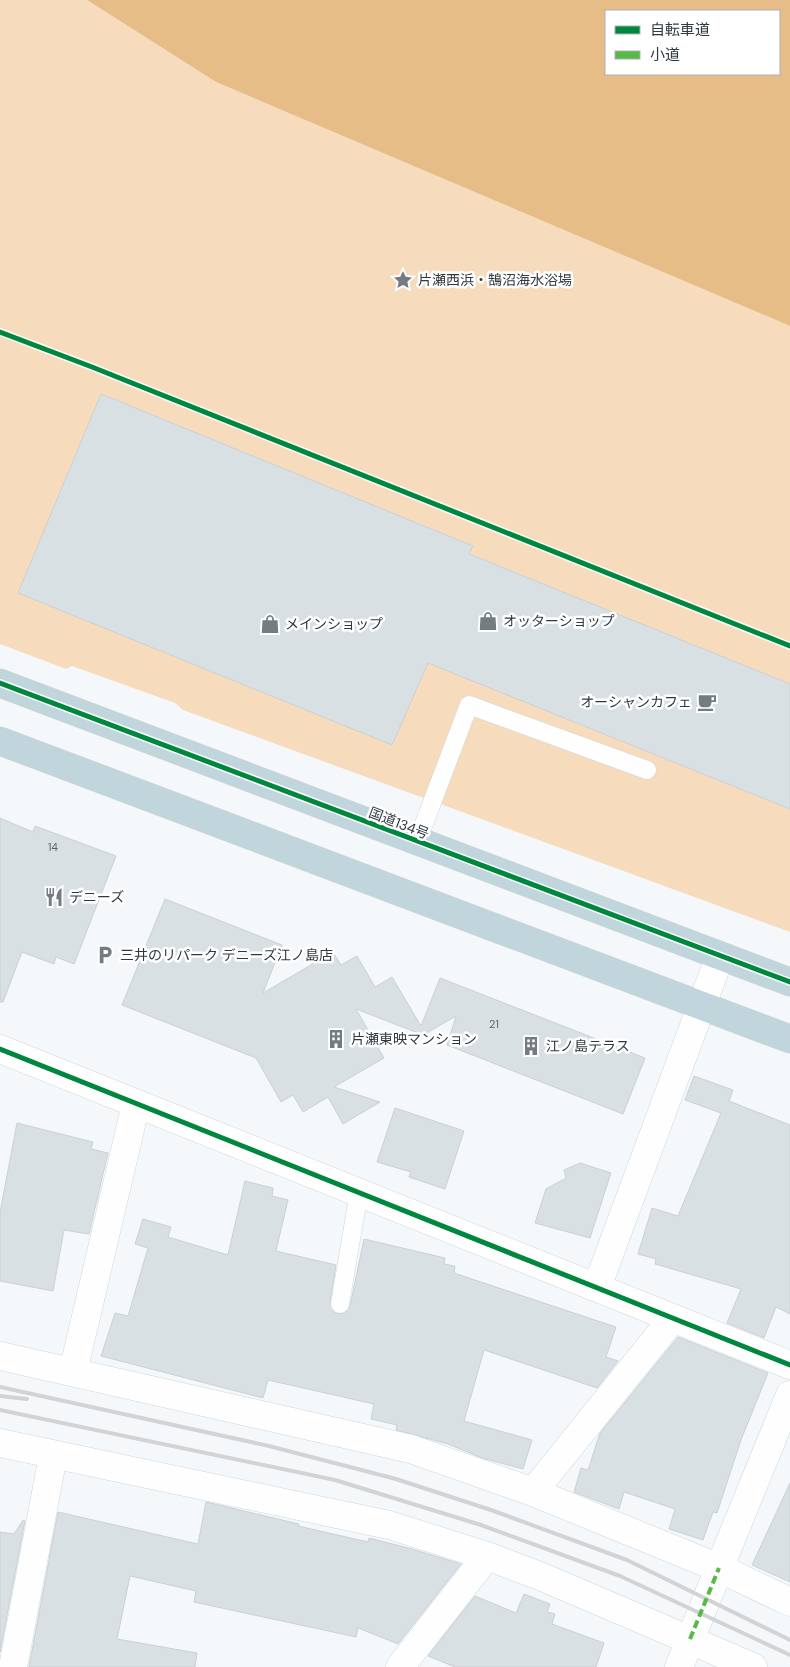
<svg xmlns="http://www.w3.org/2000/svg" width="790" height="1667" font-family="'DM Sans','Noto Sans JP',sans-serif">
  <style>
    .green { fill: #f6dcbd }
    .water { fill: #e6bd86; fill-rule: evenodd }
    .building { fill: #d9e0e4; stroke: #cad0d4 }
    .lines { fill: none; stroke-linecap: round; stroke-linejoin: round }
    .lane-casing { stroke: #cfd6da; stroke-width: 19 }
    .street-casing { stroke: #cfd6da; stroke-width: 29 }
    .highway-casing { stroke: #d1d5d7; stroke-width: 29 }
    .lane { stroke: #fefefe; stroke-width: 18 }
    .street { stroke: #fefefe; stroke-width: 28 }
    .highway { stroke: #c0d5dc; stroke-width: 28 }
    .rail { stroke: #d2d3d4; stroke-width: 4 }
    .quiet { stroke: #58b947; stroke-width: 4; stroke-dasharray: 8 4; stroke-linecap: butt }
    .cycleway-casing { stroke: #fff; stroke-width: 8 }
    .cycleway { stroke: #00873e; stroke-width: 5 }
    .labels { text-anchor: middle; stroke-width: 5; stroke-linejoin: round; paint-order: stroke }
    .number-label { font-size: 11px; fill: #5a646a }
    .poi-label { font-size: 14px; fill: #2f3a40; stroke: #fff; text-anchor: start }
    .street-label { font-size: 14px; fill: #2f3a40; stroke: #fff }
  </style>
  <rect width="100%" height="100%" fill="#f5f8fa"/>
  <path class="green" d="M 0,0 L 87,0 L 216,82 L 790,326 L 790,932 L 183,710 L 175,703 L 72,666 L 66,669 L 0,644 Z"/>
  <path class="water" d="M 87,0 L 790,0 L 790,326 L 216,82 ZM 606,11 L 779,11 L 779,74 L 606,74 Z"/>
  <path class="building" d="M 101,394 L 473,546 L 469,554 L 790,684 L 790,809 L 428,663 L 392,745 L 18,593 Z
    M 0,818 L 33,832 L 35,826 L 116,856 L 74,964 L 56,957 L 54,964 L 22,952 L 3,1002 L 0,1002 Z
    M 165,899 L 282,945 L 263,993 L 333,952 L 341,965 L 357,956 L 375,987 L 392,977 L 421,1026 L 440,978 L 645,1058 L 623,1114 L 447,1045 L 456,1016 L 425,1034 L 427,1037 L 423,1036 L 415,1040 L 418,1033 L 356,1009 L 384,1058 L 334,1087 L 380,1102 L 343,1124 L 328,1097 L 303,1112 L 293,1095 L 281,1102 L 256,1058 L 122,1005 Z
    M 694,1076 L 733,1090 L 729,1101 L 790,1125 L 790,1314 L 776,1307 L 764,1338 L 727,1323 L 741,1289 L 655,1264 L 656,1259 L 638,1254 L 652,1208 L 678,1216 L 721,1113 L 685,1100 Z
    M 395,1108 L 464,1131 L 445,1189 L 409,1177 L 411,1172 L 377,1162 Z
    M 17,1123 L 93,1142 L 91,1149 L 108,1153 L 89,1234 L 64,1230 L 53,1291 L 0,1281 L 0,1212 Z
    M 580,1163 L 611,1173 L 590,1238 L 535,1223 L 546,1189 L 566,1178 L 564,1170 Z
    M 245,1181 L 273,1188 L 272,1196 L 288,1200 L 276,1251 L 336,1265 L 330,1302 L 334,1312 L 344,1314 L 350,1306 L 364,1239 L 445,1258 L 444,1264 L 455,1266 L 454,1273 L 616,1327 L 606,1357 L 618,1361 L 597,1388 L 484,1350 L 464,1421 L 532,1440 L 523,1469 L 482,1458 L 448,1444 L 396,1430 L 397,1425 L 371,1419 L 374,1404 L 268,1380 L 263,1398 L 101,1356 L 115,1313 L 128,1316 L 148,1248 L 135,1244 L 143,1219 L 171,1227 L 168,1237 L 228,1255 Z
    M 678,1337 L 768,1373 L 741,1440 L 717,1513 L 713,1512 L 703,1540 L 669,1529 L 675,1509 L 624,1492 L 619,1509 L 574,1492 L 581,1468 L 588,1470 L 600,1433 Z
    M 790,1483 L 790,1582 L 752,1565 Z
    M 206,1502 L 299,1524 L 298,1526 L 368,1542 L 369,1538 L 412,1549 L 461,1564 L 398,1644 L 358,1628 L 356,1637 L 194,1602 L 196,1591 L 130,1576 L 117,1639 L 197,1653 L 195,1667 L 29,1667 L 58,1512 L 198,1544 Z
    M 23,1520 L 25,1521 L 0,1652 L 0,1532 L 14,1534 Z
    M 524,1594 L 550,1604 L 547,1612 L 555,1614 L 552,1624 L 604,1643 L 596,1667 L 455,1667 L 428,1656 L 475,1596 L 516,1613 Z"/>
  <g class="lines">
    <g class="lane-casing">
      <path id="lane" d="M 417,842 L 469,705 L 647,770
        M 340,1304 L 359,1192"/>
    </g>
    <g class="street-casing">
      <path id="street" d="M 0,1049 L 790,1365
        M 597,1287 L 720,956
        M 0,1356 L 411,1449 L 533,1492 L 719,1568 L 790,1602
        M 73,1372 L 136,1104
        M 0,1443 L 389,1525 L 487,1556 L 540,1576 L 753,1667
        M 533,1492 L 673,1318
        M 13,1667 L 53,1456
        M 400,1667 L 487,1556
        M 679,1667 L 790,1395"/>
    </g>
    <g class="highway-casing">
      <path id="highway" d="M 0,683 L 790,982
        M 0,741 L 790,1039"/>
    </g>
    <use href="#lane" class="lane"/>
    <use href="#street" class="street"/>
    <use href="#highway" class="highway"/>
    <path class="rail" d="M 0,1387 L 269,1446 L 396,1479 L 491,1510 L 627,1560 L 790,1640
      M 0,1396 L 27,1399
      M 0,1410 L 335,1480 L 481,1525 L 620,1576 L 790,1655"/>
    <path class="quiet" d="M 690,1639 L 719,1568"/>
    <g class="cycleway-casing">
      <path id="cycleway" d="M 0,332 L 92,367 L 790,646
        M 0,683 L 790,982
        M 0,1049 L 790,1365"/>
    </g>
    <use href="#cycleway" class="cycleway"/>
  </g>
  <defs>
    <g id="sight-bare" transform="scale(1.5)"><path d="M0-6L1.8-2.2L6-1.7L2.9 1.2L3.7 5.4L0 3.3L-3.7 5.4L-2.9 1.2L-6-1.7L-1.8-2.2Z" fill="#747c81" stroke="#fff" stroke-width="2.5" paint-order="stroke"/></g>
    <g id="shop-bare" transform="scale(1.5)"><path d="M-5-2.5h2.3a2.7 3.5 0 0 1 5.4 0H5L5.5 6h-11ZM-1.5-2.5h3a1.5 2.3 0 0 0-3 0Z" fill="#747c81" stroke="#fff" stroke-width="2.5" paint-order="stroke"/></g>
    <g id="cafe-bare" transform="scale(1.5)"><path d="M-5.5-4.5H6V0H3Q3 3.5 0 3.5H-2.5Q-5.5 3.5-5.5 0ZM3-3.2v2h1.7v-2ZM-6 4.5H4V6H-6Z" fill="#747c81" stroke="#fff" stroke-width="2.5" paint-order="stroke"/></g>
    <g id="restaurant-bare" transform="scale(1.5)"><path d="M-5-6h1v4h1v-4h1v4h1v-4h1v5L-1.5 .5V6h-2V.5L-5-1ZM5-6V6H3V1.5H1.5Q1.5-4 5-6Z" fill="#747c81" stroke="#fff" stroke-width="2.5" paint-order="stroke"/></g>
    <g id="parking-bare" transform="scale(1.5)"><path d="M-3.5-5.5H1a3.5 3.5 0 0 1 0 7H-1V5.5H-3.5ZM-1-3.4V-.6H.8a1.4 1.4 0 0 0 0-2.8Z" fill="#747c81" stroke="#fff" stroke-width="2.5" paint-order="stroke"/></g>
    <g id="building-bare" transform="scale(1.5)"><path d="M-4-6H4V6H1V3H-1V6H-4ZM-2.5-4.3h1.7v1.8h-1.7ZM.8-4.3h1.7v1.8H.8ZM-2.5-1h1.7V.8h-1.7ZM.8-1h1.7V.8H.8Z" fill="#747c81" stroke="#fff" stroke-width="2.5" paint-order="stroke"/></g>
  </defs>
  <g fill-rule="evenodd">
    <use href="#sight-bare" x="403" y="280"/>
    <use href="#shop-bare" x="488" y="621"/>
    <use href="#shop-bare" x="270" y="624"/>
    <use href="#cafe-bare" x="707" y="702"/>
    <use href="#restaurant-bare" x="54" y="897"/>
    <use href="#parking-bare" x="105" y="955"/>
    <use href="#building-bare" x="336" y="1039"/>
    <use href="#building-bare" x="531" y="1046"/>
  </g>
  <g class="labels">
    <g class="number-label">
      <text x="53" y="851">14</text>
      <text x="494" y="1028">21</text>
    </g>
    <g class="poi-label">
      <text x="418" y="285">片瀬西浜・鵠沼海水浴場</text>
      <text x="503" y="626">オッターショップ</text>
      <text x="285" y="629">メインショップ</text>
      <text x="692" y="707" text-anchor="end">オーシャンカフェ</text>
      <text x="69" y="902">デニーズ</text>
      <text x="120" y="960">三井のリパーク デニーズ江ノ島店</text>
      <text x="351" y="1044">片瀬東映マンション</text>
      <text x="546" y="1051">江ノ島テラス</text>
    </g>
    <g class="street-label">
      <text transform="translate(399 823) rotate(21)" y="5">国道134号</text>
    </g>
  </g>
  <rect x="605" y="10" width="175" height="65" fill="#ffffff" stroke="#acb0b3"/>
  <rect x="615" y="26" width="25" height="8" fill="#00873e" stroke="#acb0b3"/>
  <text x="650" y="35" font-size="15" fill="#2f3a40">自転車道</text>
  <rect x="615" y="51" width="25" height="8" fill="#58b947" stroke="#acb0b3"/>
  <text x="650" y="60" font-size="15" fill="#2f3a40">小道</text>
</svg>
